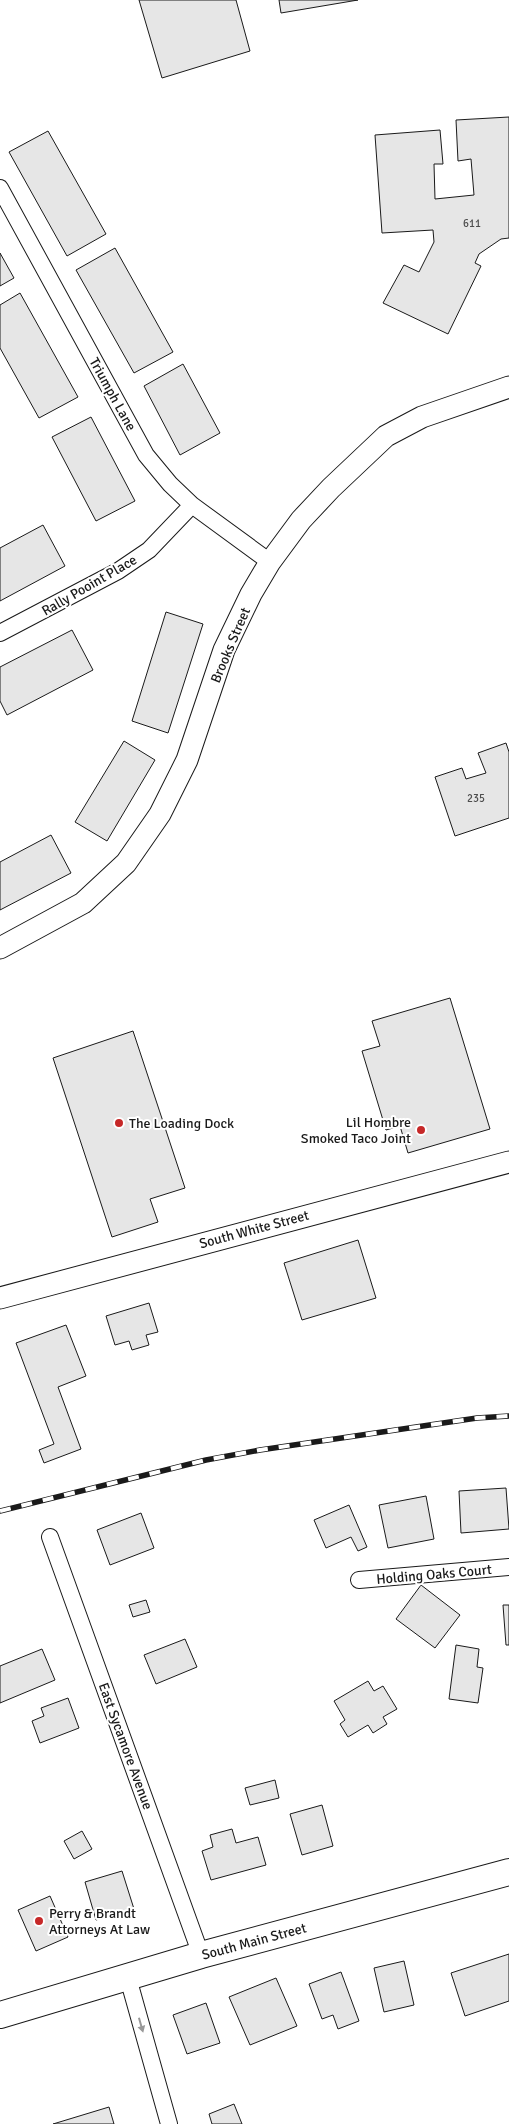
<svg xmlns="http://www.w3.org/2000/svg" width="509" height="2124" font-family="Signika,sans-serif">
  <style>
    .building { fill: #e6e6e6; stroke: #1a1a1a }
    .lines { fill: none; stroke-linecap: round; stroke-linejoin: round }
    .minor-casing { stroke: #1a1a1a; stroke-width: 18 }
    .tertiary-casing { stroke: #1a1a1a; stroke-width: 23 }
    .primary-casing { stroke: #1a1a1a; stroke-width: 28 }
    .minor { stroke: #fff; stroke-width: 16 }
    .tertiary { stroke: #fff; stroke-width: 21 }
    .primary { stroke: #fff; stroke-width: 26 }
    .rail-casing { stroke: #1a1a1a; stroke-width: 5.5 }
    .rail { stroke: #fff; stroke-width: 4; stroke-dasharray: 11; stroke-linecap: butt }
    .oneway { fill: #989898 }
    .poi-dot { fill: #c62828; stroke: #fff; stroke-width: 2 }
    .labels { text-anchor: middle; stroke-width: 4; stroke-linejoin: round; paint-order: stroke }
    .number-label { font-size: 11px; fill: #4d4d4d }
    .street-label { font-size: 14px; fill: #1a1a1a; stroke: #fff }
    .poi-label { font-size: 14px; fill: #1a1a1a; stroke: #fff; text-anchor: start }
  </style>
  <rect width="100%" height="100%" fill="#fff"/>
  <path class="building" d="M 139,0 L 236,0 L 250,51 L 162,78 Z
    M 279,0 L 358,0 L 281,13 Z
    M 509,117 L 509,238 L 501,239 L 479,254 L 475,263 L 481,266 L 448,334 L 383,303 L 404,265 L 419,272 L 434,242 L 433,230 L 382,233 L 375,135 L 440,130 L 443,164 L 434,164 L 435,199 L 474,195 L 471,159 L 458,161 L 456,120 Z
    M 48,131 L 106,234 L 67,256 L 9,152 Z
    M 115,248 L 173,352 L 134,373 L 76,270 Z
    M 0,253 L 14,278 L 0,286 Z
    M 20,293 L 78,397 L 39,418 L 0,348 L 0,305 Z
    M 183,364 L 220,433 L 180,455 L 144,386 Z
    M 91,417 L 135,501 L 96,521 L 52,437 Z
    M 43,525 L 65,566 L 0,601 L 0,548 Z
    M 166,612 L 203,624 L 168,733 L 132,721 Z
    M 72,630 L 93,670 L 7,715 L 0,701 L 0,667 Z
    M 124,741 L 155,760 L 107,841 L 75,822 Z
    M 506,743 L 509,752 L 509,818 L 455,836 L 435,777 L 462,768 L 466,779 L 486,773 L 478,753 Z
    M 51,835 L 71,873 L 0,910 L 0,862 Z
    M 450,998 L 490,1129 L 408,1153 L 400,1126 L 386,1130 L 362,1051 L 380,1046 L 372,1021 Z
    M 133,1031 L 185,1188 L 150,1199 L 158,1222 L 112,1237 L 53,1058 Z
    M 358,1240 L 376,1298 L 302,1320 L 284,1263 Z
    M 149,1303 L 158,1332 L 146,1335 L 149,1345 L 132,1350 L 129,1341 L 115,1345 L 106,1316 Z
    M 66,1325 L 86,1376 L 58,1387 L 81,1449 L 44,1463 L 39,1450 L 54,1444 L 16,1343 Z
    M 506,1488 L 509,1529 L 461,1533 L 459,1491 Z
    M 426,1496 L 434,1539 L 388,1548 L 379,1505 Z
    M 349,1505 L 367,1547 L 358,1551 L 351,1537 L 326,1548 L 314,1520 Z
    M 141,1513 L 154,1548 L 110,1565 L 97,1530 Z
    M 421,1585 L 460,1615 L 435,1648 L 396,1619 Z
    M 146,1600 L 150,1612 L 133,1617 L 129,1605 Z
    M 503,1605 L 509,1605 L 509,1645 L 506,1645 Z
    M 185,1639 L 197,1667 L 156,1684 L 144,1655 Z
    M 456,1645 L 479,1649 L 477,1667 L 483,1668 L 478,1703 L 449,1699 Z
    M 42,1649 L 55,1680 L 0,1703 L 0,1666 Z
    M 368,1681 L 374,1691 L 383,1686 L 397,1709 L 383,1717 L 387,1724 L 373,1733 L 368,1725 L 348,1737 L 340,1724 L 345,1720 L 334,1701 Z
    M 68,1698 L 79,1728 L 40,1743 L 32,1721 L 44,1716 L 41,1708 Z
    M 275,1780 L 279,1798 L 250,1805 L 245,1788 Z
    M 322,1805 L 333,1846 L 302,1855 L 290,1814 Z
    M 232,1829 L 236,1843 L 258,1837 L 266,1865 L 211,1880 L 202,1851 L 213,1847 L 210,1835 Z
    M 82,1831 L 92,1849 L 74,1859 L 64,1841 Z
    M 122,1871 L 134,1909 L 96,1920 L 85,1882 Z
    M 50,1896 L 68,1937 L 36,1951 L 18,1910 Z
    M 509,1954 L 509,2001 L 465,2016 L 451,1973 Z
    M 404,1961 L 414,2005 L 384,2012 L 374,1968 Z
    M 341,1972 L 359,2021 L 338,2029 L 333,2015 L 322,2019 L 309,1984 Z
    M 276,1978 L 297,2026 L 250,2045 L 229,1997 Z
    M 206,2003 L 220,2043 L 187,2054 L 173,2015 Z
    M 234,2104 L 242,2124 L 212,2124 L 209,2114 Z
    M 109,2107 L 114,2124 L 53,2124 Z"/>
  <g class="lines">
    <g class="minor-casing">
      <path id="minor" d="M 0,188 L 146,455 L 170,484 L 192,505 L 270,562
        M 0,633 L 118,571 L 149,550 L 192,505
        M 50,1537 L 201,1955
        M 359,1580 L 509,1567
        M 128,1978 L 169,2124"/>
    </g>
    <g class="tertiary-casing">
      <path id="tertiary" d="M 0,948 L 83,903 L 126,863 L 160,814 L 187,760 L 224,650 L 251,594 L 270,562 L 301,520 L 331,488 L 386,436 L 422,417 L 509,387
        M 0,1298 L 509,1162"/>
    </g>
    <g class="primary-casing">
      <path id="primary" d="M 0,2015 L 201,1955 L 509,1872"/>
    </g>
    <use href="#minor" class="minor"/>
    <use href="#tertiary" class="tertiary"/>
    <use href="#primary" class="primary"/>
    <g class="rail-casing">
      <path id="rail" d="M 0,1511 L 206,1460 L 260,1450 L 477,1418 L 509,1416"/>
    </g>
    <use href="#rail" class="rail"/>
  </g>
  <defs><path id="oneway-solid" d="M-6-.8H1V-3.2L6.5 0L1 3.2V.8H-6Z" transform="scale(1.25)"/></defs>
  <use class="oneway" href="#oneway-solid" transform="translate(141 2025) rotate(74)"/>
  <g class="poi-dot">
    <circle cx="119" cy="1123" r="5"/>
    <circle cx="421" cy="1130" r="5"/>
    <circle cx="39" cy="1921" r="5"/>
  </g>
  <g class="labels">
    <g class="number-label">
      <text x="472" y="227">611</text>
      <text x="476" y="802">235</text>
    </g>
    <g class="street-label">
      <text transform="translate(113 394) rotate(61)" y="5">Triumph Lane</text>
      <text transform="translate(89 585) rotate(-30)" y="5">Rally Pooint Place</text>
      <text transform="translate(230 645) rotate(-67)" y="5">Brooks Street</text>
      <text transform="translate(254 1229) rotate(-15)" y="5">South White Street</text>
      <text transform="translate(434 1574) rotate(-5)" y="5">Holding Oaks Court</text>
      <text transform="translate(126 1746) rotate(70)" y="5">East Sycamore Avenue</text>
      <text transform="translate(254 1941) rotate(-15)" y="5">South Main Street</text>
    </g>
    <g class="poi-label">
      <text x="411" y="1127" text-anchor="end">Lil Hombre<tspan x="411" dy="16">Smoked Taco Joint</tspan></text>
      <text x="129" y="1128">The Loading Dock</text>
      <text x="49" y="1918">Perry &amp; Brandt<tspan x="49" dy="16">Attorneys At Law</tspan></text>
    </g>
  </g>
</svg>
